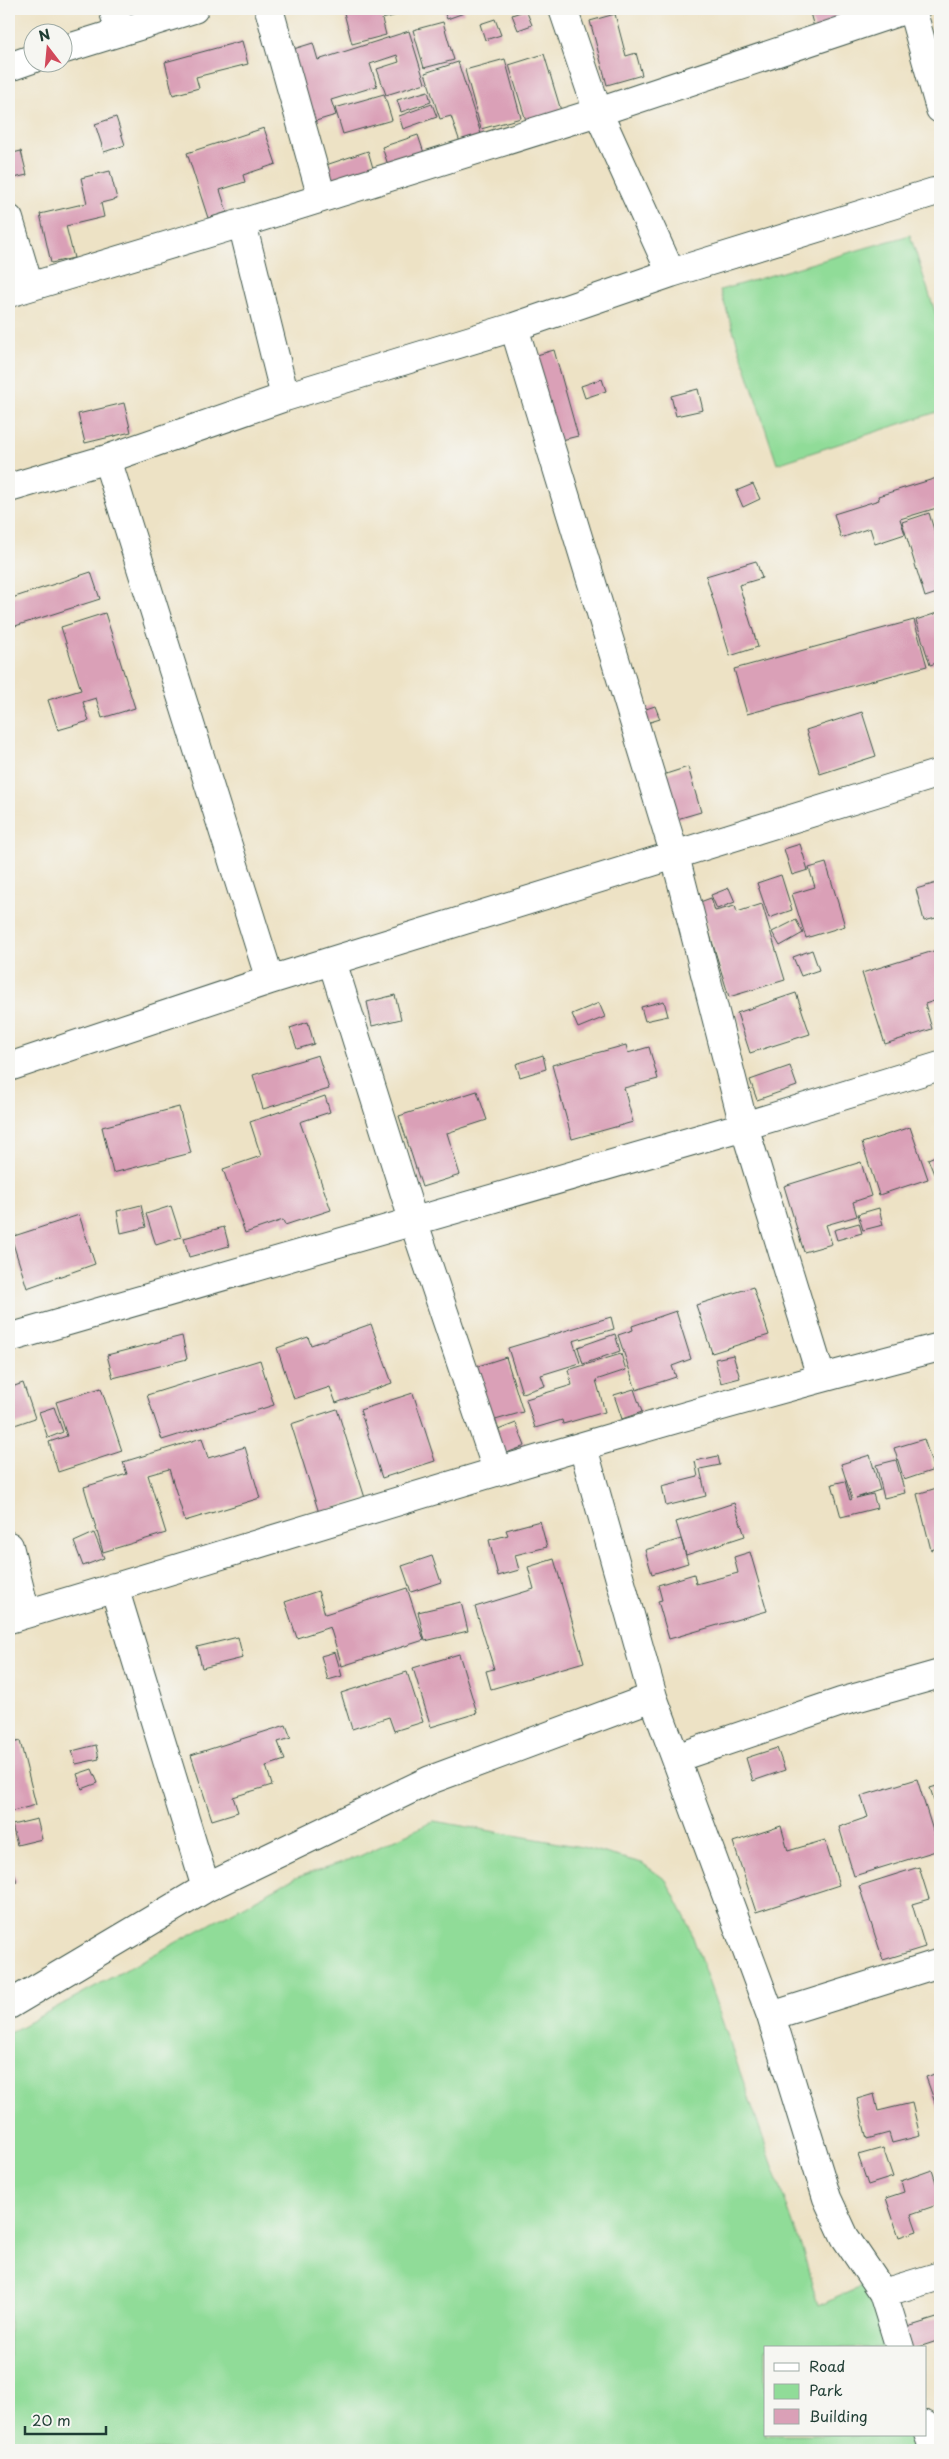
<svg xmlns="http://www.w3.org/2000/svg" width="949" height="2459" font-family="'Playpen Sans',sans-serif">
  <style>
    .green { fill: #90dc98; stroke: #588c66 }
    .building { fill: #daa0b7 }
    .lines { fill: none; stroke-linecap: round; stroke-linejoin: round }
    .minor-casing { stroke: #3e564a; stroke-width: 30 }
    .minor { stroke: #fff; stroke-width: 28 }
  </style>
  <rect width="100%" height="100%" fill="#f6f6f2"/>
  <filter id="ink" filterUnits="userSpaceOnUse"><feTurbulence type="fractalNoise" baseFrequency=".02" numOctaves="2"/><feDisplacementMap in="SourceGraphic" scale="10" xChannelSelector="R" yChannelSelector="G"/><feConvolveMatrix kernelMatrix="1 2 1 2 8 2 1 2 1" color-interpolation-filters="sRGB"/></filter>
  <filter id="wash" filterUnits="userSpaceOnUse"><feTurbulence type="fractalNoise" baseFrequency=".0096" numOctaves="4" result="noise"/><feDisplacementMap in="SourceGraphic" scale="20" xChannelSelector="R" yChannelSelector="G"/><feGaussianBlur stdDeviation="1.12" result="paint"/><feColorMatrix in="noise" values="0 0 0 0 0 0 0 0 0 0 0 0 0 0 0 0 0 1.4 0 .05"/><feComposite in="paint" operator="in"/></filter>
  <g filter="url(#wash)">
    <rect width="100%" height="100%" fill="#ede2c5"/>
    <path class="green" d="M 910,235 L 940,327 L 940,411 L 777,464 L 720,290 Z
      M 434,1821 L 582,1847 L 642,1863 L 666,1880 L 688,1923 L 804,2255 L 818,2305 L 867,2283 L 887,2348 L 765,2348 L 765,2435 L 915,2435 L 920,2450 L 9,2450 L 9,2033 L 295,1878 L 360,1856 Z"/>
    <g id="blocks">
      <path class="building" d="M 343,9 L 419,9 L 382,19 L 386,35 L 352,44 Z
        M 443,9 L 463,9 L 464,13 L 447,19 Z
        M 809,9 L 838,9 L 843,28 L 816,35 Z
        M 526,10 L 532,25 L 518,30 L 512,15 Z
        M 615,14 L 626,56 L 636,53 L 642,75 L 607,85 L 590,21 Z
        M 495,19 L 501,35 L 485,40 L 480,24 Z
        M 443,22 L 454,60 L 424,68 L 413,30 Z
        M 409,31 L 425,83 L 386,95 L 377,69 L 399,62 L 397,55 L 370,64 L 377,86 L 331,100 L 336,115 L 309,123 L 287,51 L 313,43 L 318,60 Z
        M 242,41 L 248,64 L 196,77 L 199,88 L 173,95 L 165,62 Z
        M 544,54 L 562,114 L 527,124 L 509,65 Z
        M 505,59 L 521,118 L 481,129 L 465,70 Z
        M 458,62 L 482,137 L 461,145 L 451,116 L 440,119 L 425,73 Z
        M 428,91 L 431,102 L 401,112 L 397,100 Z
        M 384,94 L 392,120 L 343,134 L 335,108 Z
        M 432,104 L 437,117 L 403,129 L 399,116 Z
        M 116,117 L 125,145 L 104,152 L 95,124 Z
        M 264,128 L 276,164 L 243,175 L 245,182 L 220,190 L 227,212 L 208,218 L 187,153 Z
        M 418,135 L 424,153 L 388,165 L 382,147 Z
        M 21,151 L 27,175 L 14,178 L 9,154 Z
        M 368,151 L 373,168 L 328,182 L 323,166 Z
        M 110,171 L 117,199 L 101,203 L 104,217 L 66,226 L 74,258 L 51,263 L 40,214 L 87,203 L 81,178 Z
        M 554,350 L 578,436 L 554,442 L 530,357 Z
        M 602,379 L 606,391 L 585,398 L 581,386 Z
        M 698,389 L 703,410 L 676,416 L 671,396 Z
        M 124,403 L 131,432 L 85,443 L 78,414 Z
        M 940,477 L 940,507 L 900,519 L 905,534 L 875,544 L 870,528 L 841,538 L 834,514 L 879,500 L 878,496 Z
        M 753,484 L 760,499 L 743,507 L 736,491 Z
        M 929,513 L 940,550 L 940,592 L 925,597 L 902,522 Z
        M 756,561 L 762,578 L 739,585 L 758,647 L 730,656 L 706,576 Z
        M 91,572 L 100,599 L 9,628 L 9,589 L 12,598 Z
        M 940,612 L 940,662 L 930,665 L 916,620 Z
        M 105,613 L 135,708 L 102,718 L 96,698 L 83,702 L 89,721 L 58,730 L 48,700 L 81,690 L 61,627 Z
        M 914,620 L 927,666 L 747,714 L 734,669 Z
        M 655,706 L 660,719 L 644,724 L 640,711 Z
        M 862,712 L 876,756 L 820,774 L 806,730 Z
        M 688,767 L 701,812 L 660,824 L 647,780 Z
        M 800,844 L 808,870 L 792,875 L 784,849 Z
        M 826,863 L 845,926 L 806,938 L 792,894 L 815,887 L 809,868 Z
        M 781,875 L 792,910 L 769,918 L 757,883 Z
        M 940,882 L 940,917 L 924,921 L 916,889 Z
        M 729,888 L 735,902 L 717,909 L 711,895 Z
        M 711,898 L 715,911 L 735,906 L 737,912 L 762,904 L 785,980 L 729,997 L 700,902 Z
        M 796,920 L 803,933 L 780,946 L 772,932 Z
        M 940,949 L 940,999 L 925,1004 L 932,1029 L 885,1044 L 862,973 Z
        M 812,950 L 819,970 L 801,976 L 793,957 Z
        M 796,993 L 810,1034 L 750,1053 L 737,1013 Z
        M 395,995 L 401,1019 L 372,1026 L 367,1002 Z
        M 664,1001 L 668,1016 L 645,1021 L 641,1007 Z
        M 599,1003 L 605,1017 L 578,1028 L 572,1014 Z
        M 308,1022 L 314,1044 L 297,1049 L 290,1028 Z
        M 626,1045 L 628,1053 L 649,1047 L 658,1079 L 624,1088 L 633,1122 L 572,1139 L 552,1065 Z
        M 318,1055 L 329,1089 L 263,1109 L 253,1075 Z
        M 543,1055 L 546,1069 L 520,1077 L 516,1064 Z
        M 790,1066 L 797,1086 L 757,1100 L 750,1080 Z
        M 477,1091 L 487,1120 L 447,1133 L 460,1175 L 422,1187 L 399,1116 Z
        M 325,1096 L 330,1112 L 300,1122 L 331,1210 L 285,1225 L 283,1220 L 245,1233 L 223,1169 L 261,1156 L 250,1122 Z
        M 179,1107 L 191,1153 L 113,1173 L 102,1127 Z
        M 910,1127 L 928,1179 L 879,1195 L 862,1143 Z
        M 940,1154 L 940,1172 L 934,1174 L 928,1159 Z
        M 861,1162 L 871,1196 L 853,1202 L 857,1216 L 826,1225 L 832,1244 L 804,1252 L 784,1186 Z
        M 141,1205 L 146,1227 L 121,1233 L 117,1211 Z
        M 171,1206 L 181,1237 L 156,1245 L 146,1214 Z
        M 879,1208 L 883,1225 L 863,1230 L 858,1214 Z
        M 79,1215 L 95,1264 L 27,1288 L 11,1237 Z
        M 859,1223 L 862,1233 L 837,1240 L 834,1230 Z
        M 224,1227 L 229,1246 L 189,1257 L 184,1238 Z
        M 753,1287 L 769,1335 L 712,1353 L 696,1305 Z
        M 676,1311 L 691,1359 L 672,1366 L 676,1377 L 636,1390 L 618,1335 L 633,1330 L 632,1326 Z
        M 611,1317 L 614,1329 L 573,1341 L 580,1363 L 541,1375 L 545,1386 L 522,1393 L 508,1348 Z
        M 371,1324 L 392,1383 L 336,1403 L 330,1387 L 294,1399 L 277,1348 L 308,1337 L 311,1345 Z
        M 615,1334 L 620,1351 L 583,1364 L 578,1347 Z
        M 182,1336 L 187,1359 L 113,1378 L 107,1355 Z
        M 621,1354 L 626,1370 L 596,1380 L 605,1412 L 563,1424 L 562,1420 L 535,1428 L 526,1399 L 572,1385 L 568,1370 Z
        M 733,1355 L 740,1378 L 721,1383 L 715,1359 Z
        M 506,1357 L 523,1412 L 492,1421 L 475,1367 Z
        M 260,1360 L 274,1405 L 162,1440 L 147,1395 Z
        M 23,1383 L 35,1418 L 9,1427 L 9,1388 Z
        M 101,1388 L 122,1451 L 58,1472 L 49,1442 L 67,1436 L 56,1402 Z
        M 634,1389 L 642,1412 L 622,1419 L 614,1395 Z
        M 413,1393 L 435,1461 L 382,1478 L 360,1410 Z
        M 54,1407 L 63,1432 L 48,1438 L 39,1412 Z
        M 337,1409 L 365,1498 L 319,1513 L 291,1424 Z
        M 516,1423 L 525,1446 L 501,1455 L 493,1432 Z
        M 202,1438 L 208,1458 L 245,1447 L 260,1498 L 185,1521 L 169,1469 L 148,1475 L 166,1533 L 103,1552 L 84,1487 L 127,1474 L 123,1462 Z
        M 924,1439 L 934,1470 L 904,1480 L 894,1448 Z
        M 870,1455 L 880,1490 L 856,1498 L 873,1494 L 877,1508 L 841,1517 L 832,1484 L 845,1481 L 850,1500 L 852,1499 L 841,1464 Z
        M 718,1456 L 720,1465 L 700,1469 L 706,1496 L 666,1506 L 662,1486 L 698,1477 L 695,1461 Z
        M 896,1460 L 905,1493 L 884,1498 L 876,1465 Z
        M 940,1487 L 940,1547 L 931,1550 L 917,1494 Z
        M 734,1503 L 745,1536 L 686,1555 L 676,1522 Z
        M 540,1521 L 547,1547 L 515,1555 L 519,1570 L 498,1576 L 489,1540 L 508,1535 L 506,1530 Z
        M 94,1533 L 104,1558 L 83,1566 L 74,1542 Z
        M 681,1539 L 688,1563 L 652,1574 L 645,1550 Z
        M 750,1552 L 767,1611 L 669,1639 L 658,1601 L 662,1600 L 658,1585 L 694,1574 L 696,1584 L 738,1573 L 734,1557 Z
        M 940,1553 L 940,1568 L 936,1554 Z
        M 432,1556 L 441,1582 L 411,1592 L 402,1566 Z
        M 554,1559 L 584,1662 L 491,1689 L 486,1671 L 494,1669 L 475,1607 L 534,1589 L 528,1567 Z
        M 407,1588 L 424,1640 L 342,1666 L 330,1627 L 297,1638 L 285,1602 L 318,1591 L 325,1614 Z
        M 461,1602 L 468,1631 L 425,1641 L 418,1612 Z
        M 238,1637 L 243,1658 L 202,1668 L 197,1647 Z
        M 335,1652 L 342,1676 L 328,1680 L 321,1656 Z
        M 459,1654 L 477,1713 L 431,1727 L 413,1668 Z
        M 407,1672 L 423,1722 L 394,1731 L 389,1717 L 352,1729 L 341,1693 Z
        M 9,1715 L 16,1739 L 9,1741 Z
        M 286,1725 L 291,1738 L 278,1742 L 285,1760 L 266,1766 L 272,1785 L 233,1797 L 238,1812 L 212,1820 L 191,1755 Z
        M 20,1741 L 36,1805 L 9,1812 L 9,1744 Z
        M 96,1745 L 99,1759 L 76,1764 L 72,1751 Z
        M 777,1748 L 785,1770 L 753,1781 L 746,1758 Z
        M 92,1769 L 98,1783 L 82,1789 L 77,1774 Z
        M 917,1779 L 939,1850 L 854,1876 L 839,1827 L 868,1817 L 861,1796 Z
        M 940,1785 L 940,1818 L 930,1788 Z
        M 37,1819 L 42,1839 L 17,1845 L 12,1825 Z
        M 781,1826 L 788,1851 L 825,1840 L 839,1885 L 756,1912 L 733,1842 Z
        M 12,1867 L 17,1882 L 9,1885 L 9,1868 Z
        M 919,1867 L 929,1899 L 912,1904 L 925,1947 L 883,1960 L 859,1886 Z
        M 940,2072 L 940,2117 L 926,2077 Z
        M 874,2094 L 878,2111 L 912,2103 L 920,2136 L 892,2143 L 889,2133 L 867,2139 L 857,2099 Z
        M 883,2148 L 893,2177 L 868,2185 L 858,2155 Z
        M 932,2170 L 940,2195 L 940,2204 L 911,2214 L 917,2231 L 899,2237 L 886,2198 L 904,2192 L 901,2181 Z
        M 940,2317 L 940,2340 L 916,2348 L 904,2348 L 898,2330 Z"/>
    </g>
  </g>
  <g filter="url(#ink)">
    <use href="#blocks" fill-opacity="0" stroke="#3e564a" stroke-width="1"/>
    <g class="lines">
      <g class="minor-casing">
        <path id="minor" d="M 113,9 L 120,32
          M 269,9 L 322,198
          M 563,9 L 598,112 L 671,273
          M 912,9 L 940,109
          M 62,50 L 194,9
          M 9,67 L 32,59
          M 9,219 L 29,286
          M 242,223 L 285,397
          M 9,293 L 242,223 L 598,112 L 907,9
          M 514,327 L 675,856 L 744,1126 L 821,1377
          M 107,459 L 270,980
          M 9,488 L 107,459 L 285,397 L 514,327 L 671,273 L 934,192
          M 332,961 L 413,1220 L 497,1470
          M 9,1067 L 270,980 L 940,773
          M 9,1338 L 744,1126 L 940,1066
          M 583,1447 L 653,1697
          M 9,1546 L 26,1614
          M 114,1587 L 206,1888
          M 9,1619 C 319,1527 627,1427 940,1347
          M 676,1758 L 841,1702 L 940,1674
          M 9,2005 L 206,1888 L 430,1780 L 653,1697 L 771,2016 L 827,2198 L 845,2237 L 883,2293 L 900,2348
          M 771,2016 L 940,1963
          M 883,2293 L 940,2276
          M 925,2425 L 934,2450"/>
      </g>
      <use href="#minor" class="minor"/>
    </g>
  </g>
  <rect width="949" height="2459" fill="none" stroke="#f6f6f2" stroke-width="30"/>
  <rect x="764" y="2346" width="162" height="90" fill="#f6f6f2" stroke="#a0aca6"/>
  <rect x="774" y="2363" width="25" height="8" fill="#ffffff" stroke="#a0aca6"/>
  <text x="809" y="2372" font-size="15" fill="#1f3d34">Road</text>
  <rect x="774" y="2384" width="25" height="15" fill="#90dc98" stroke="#a0aca6"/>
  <text x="809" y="2396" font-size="15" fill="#1f3d34">Park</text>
  <rect x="774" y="2409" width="25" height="15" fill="#daa0b7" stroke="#a0aca6"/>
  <text x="809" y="2422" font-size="15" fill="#1f3d34">Building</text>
  <g transform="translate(48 48) rotate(344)"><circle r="24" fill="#f6f6f2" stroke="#a0aca6"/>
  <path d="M0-4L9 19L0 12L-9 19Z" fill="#d1495b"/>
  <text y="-8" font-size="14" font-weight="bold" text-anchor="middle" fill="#1f3d34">N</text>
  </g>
  <path d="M25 2426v8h81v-8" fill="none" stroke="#1f3d34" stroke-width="2.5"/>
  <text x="32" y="2426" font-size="15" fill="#1f3d34" stroke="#f6f6f2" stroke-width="4" paint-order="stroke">20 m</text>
</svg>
